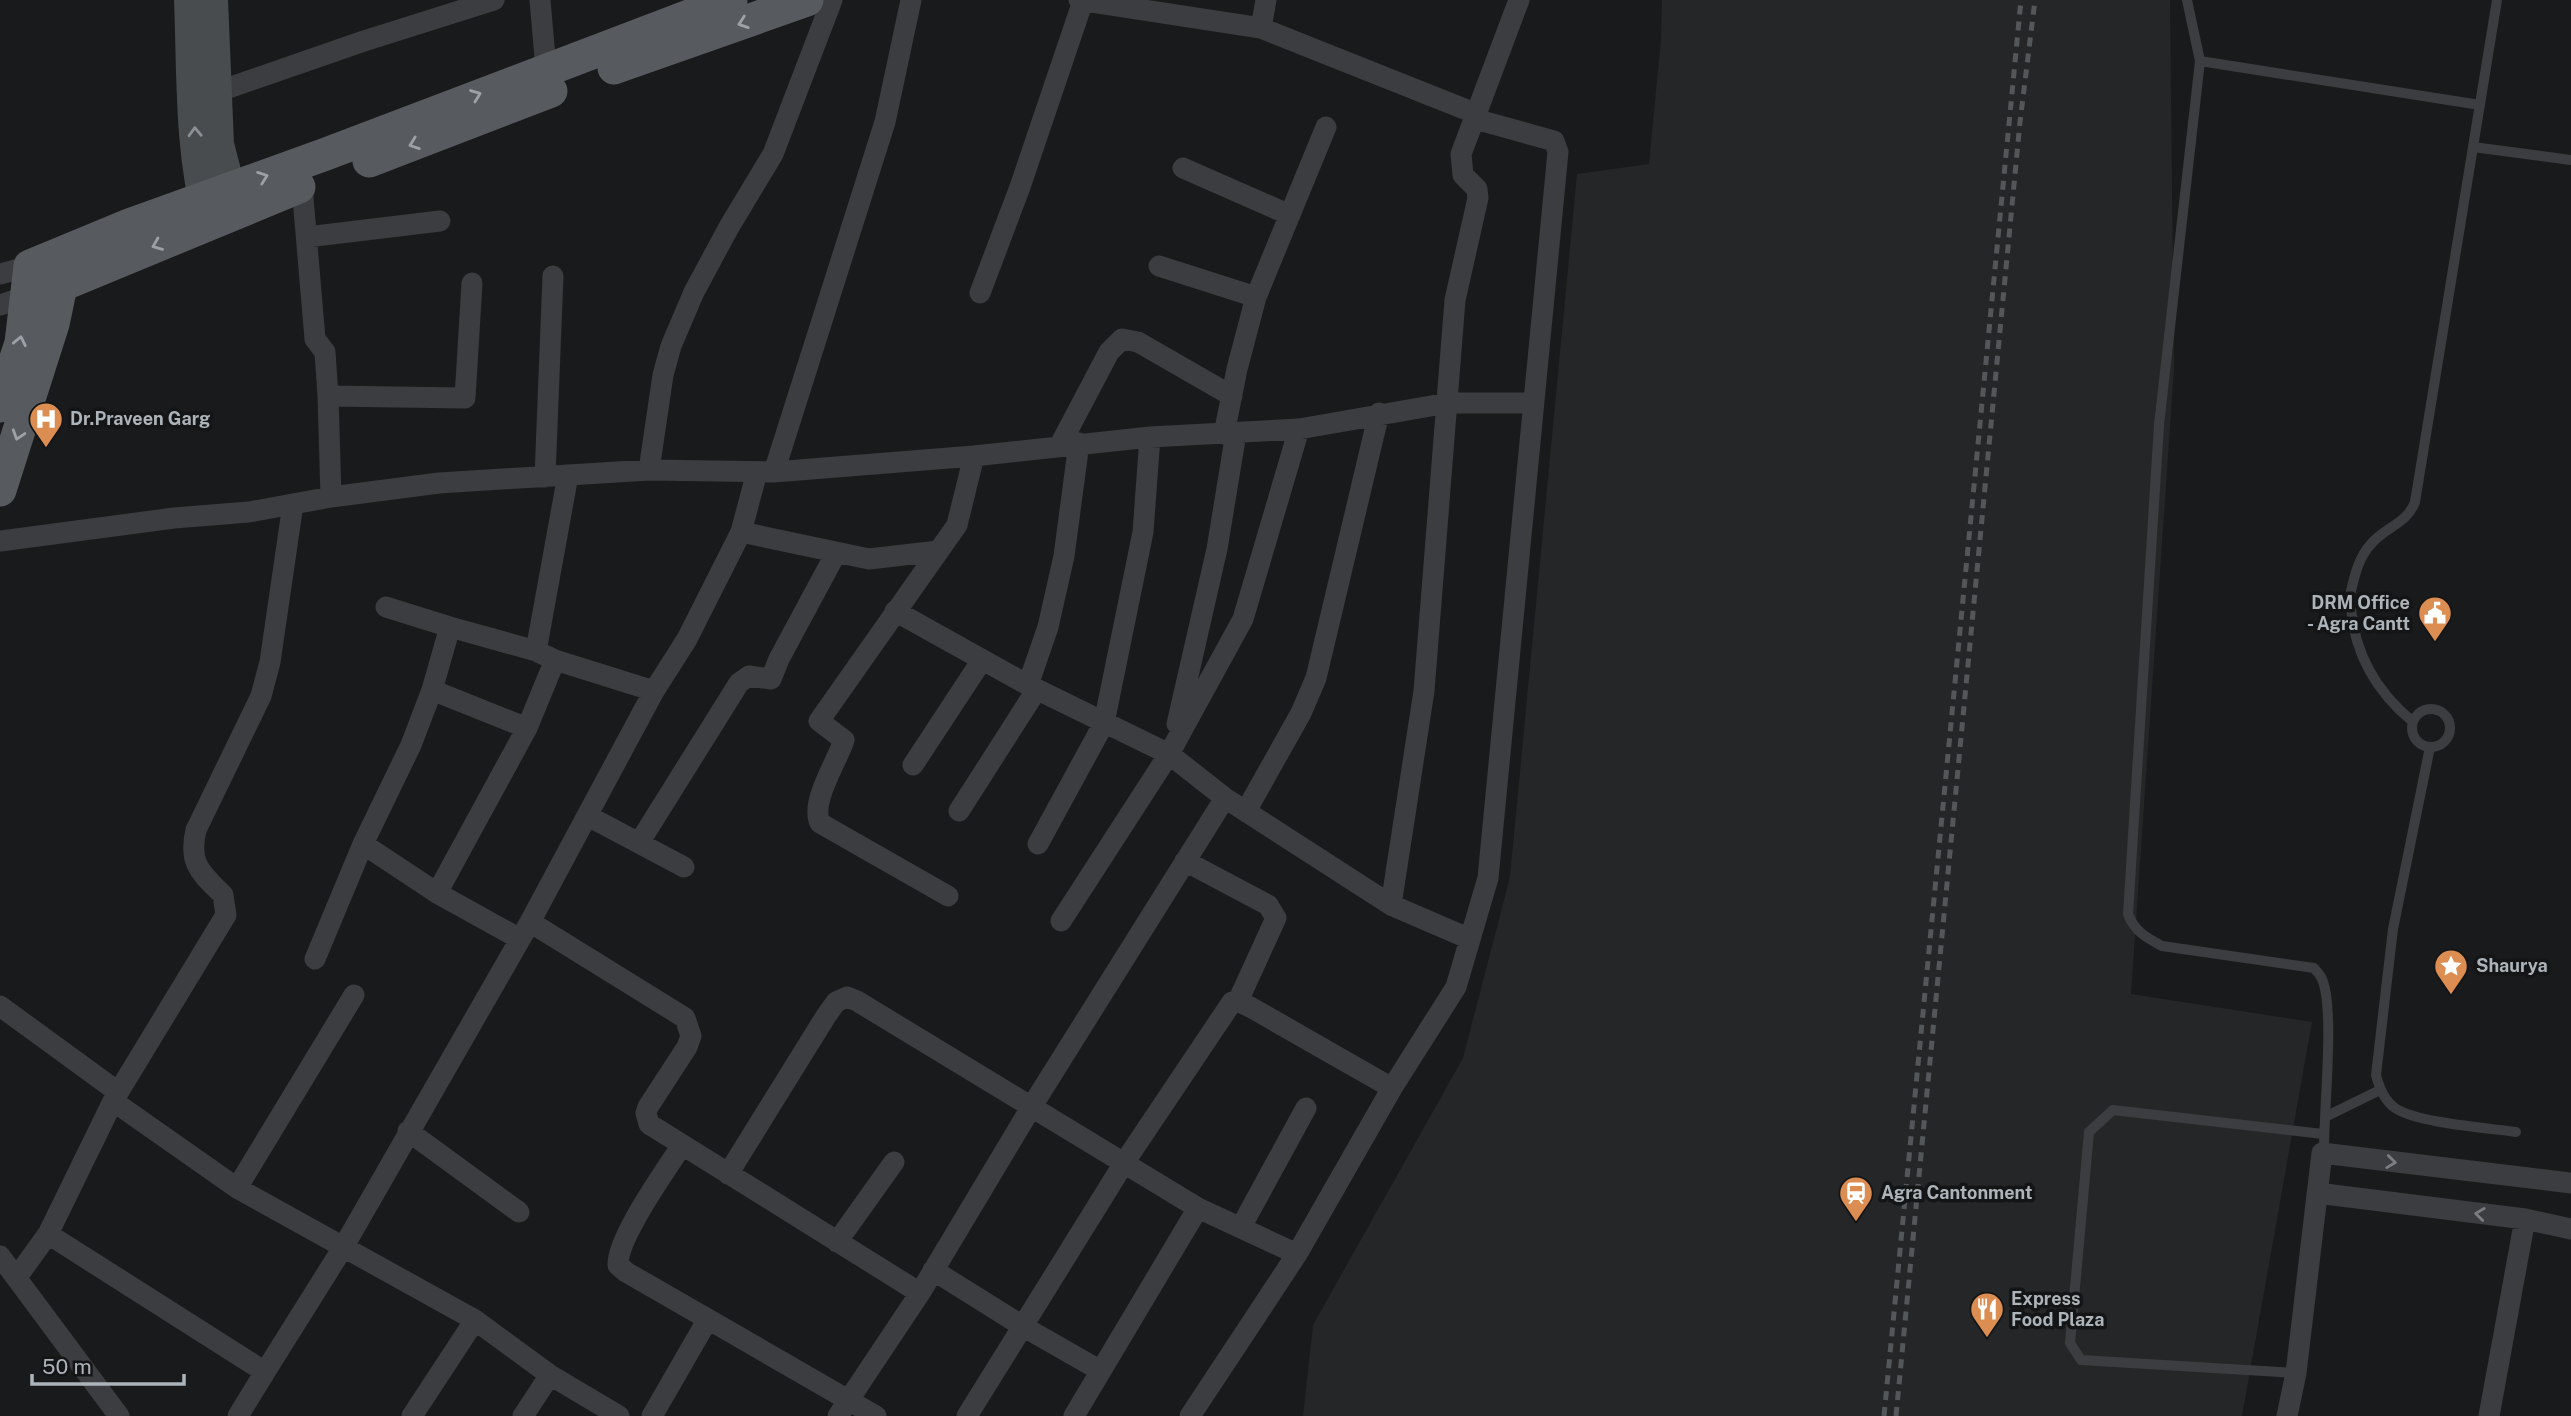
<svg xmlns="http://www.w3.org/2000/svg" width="2571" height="1416" font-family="'Public Sans',sans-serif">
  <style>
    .built { fill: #252628 }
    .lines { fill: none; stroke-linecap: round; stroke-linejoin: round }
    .lane { stroke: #3b3d40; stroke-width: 10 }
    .street { stroke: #3b3d40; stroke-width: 21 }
    .secondary { stroke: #494c4f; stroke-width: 30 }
    .primary { stroke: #575a5e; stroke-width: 33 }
    .rail { stroke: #54575a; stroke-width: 5; stroke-dasharray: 9 7; stroke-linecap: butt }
    .oneway { stroke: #9ca2a7 }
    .oneway2 { stroke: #8a9094 }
    .oneway3 { stroke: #7a7e83 }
    .labels { text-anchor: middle; stroke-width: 7; stroke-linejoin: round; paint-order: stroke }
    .poi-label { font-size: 18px; font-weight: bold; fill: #adb4b9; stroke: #141516; text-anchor: start }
  </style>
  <rect width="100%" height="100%" fill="#191a1b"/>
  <path class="built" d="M 1662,0 L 2170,0 L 2174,369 L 2131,994 L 2312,1022 L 2242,1416 L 1303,1416 L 1313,1325 L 1463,1058 L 1510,877 L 1577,174 L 1649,164 L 1661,39 Z"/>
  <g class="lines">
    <path class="lane" d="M 2187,0 L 2200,61 L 2159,425 L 2128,914 C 2134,931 2147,938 2162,946 L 2314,968 C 2316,971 2319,973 2321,977 C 2336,1004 2323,1116 2324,1153
      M 2200,61 L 2480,105
      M 2473,147 L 2571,160
      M 2351,591 C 2355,574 2359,557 2371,544 C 2385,527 2407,524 2415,502 L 2497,0
      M 2351,609 C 2355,655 2378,693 2413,722
      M2412 728a19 19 0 1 1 38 0a19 19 0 1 1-38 0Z
      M 2430,747 L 2393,929 L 2376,1075 C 2379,1087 2385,1101 2395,1108 C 2417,1123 2488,1128 2516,1132
      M 2325,1117 L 2380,1090
      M 2296,1373 L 2081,1360 L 2070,1343 L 2089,1132 L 2113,1110 L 2323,1134"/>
    <path class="street" d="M 540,0 L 546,69
      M 1079,0 L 1261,28
      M 1266,0 L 1261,28 L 1477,114
      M 217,92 L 364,41 L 494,0
      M 1183,168 L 1290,215
      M 302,186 L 315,339 L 325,352 L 328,396
      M 307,237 L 440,221
      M 1159,266 L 1256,297 L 1237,369 L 1224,434
      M 0,274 L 30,266
      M 980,293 L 1020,187 L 1083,1
      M 1256,297 L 1326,127
      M 0,305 L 27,296
      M 1060,445 L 1109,352 L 1122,339 L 1138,342 L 1232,396
      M 649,470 L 663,375 L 671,346 L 694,292 L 729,227 L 773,154 L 832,0
      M 774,472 L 885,122 L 911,0
      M 545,477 L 553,276
      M 331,497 L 328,396 L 465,398 L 472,283
      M 741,532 L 869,559 L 938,551
      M 0,541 L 174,518 L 249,512 L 331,497 L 439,483 L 649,470 L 774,472 L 974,456 L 1150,437 L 1299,429 L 1448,403 L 1533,403
      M 895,611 L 1028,685 L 1169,754 L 1225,798 L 1391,905 L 1470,939
      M 536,651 L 568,475
      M 555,660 L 654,691
      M 1028,685 L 1048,627 L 1064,556 L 1079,443
      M 432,690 L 527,728 L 555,660 L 536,651 L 450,627
      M 1177,724 L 1217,549 L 1236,433
      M 913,765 L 982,660
      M 959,811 L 1037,689
      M 1246,811 L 1301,713 L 1316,678 L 1379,413
      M 588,816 L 684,867
      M 639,843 L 739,683 L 749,676 L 771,679 L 779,659 L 836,553
      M 363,844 L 437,893 L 520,939
      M 1038,844 L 1104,723 L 1143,532 L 1150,437
      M 1185,861 L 1268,905 L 1276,918 L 1238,1001
      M 437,893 L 527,728
      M 948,896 L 820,823 C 810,802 837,762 844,740 L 819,721 L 957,525 L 974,456
      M 1391,905 L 1424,691 L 1455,300 L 1478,198 L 1477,189 L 1463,175 L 1461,154 L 1519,0
      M 1061,921 L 1169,754 L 1243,619 L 1299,429
      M 530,922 L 685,1018 L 691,1036 L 687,1047 L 648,1107 L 646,1113 L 649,1124 L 920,1293
      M 315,959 L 363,844 L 411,745 L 432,690 L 450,627 L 386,607
      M 0,1006 L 118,1092
      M 113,1101 L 237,1188 L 475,1320 L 550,1375 L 619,1416
      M 408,1131 L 519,1212
      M 682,1145 C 666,1170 617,1238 618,1265 L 626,1272 L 876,1416
      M 728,1174 L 826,1016 L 836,1002 L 847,997 L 857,1001 L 1198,1208 L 1297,1254
      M 237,1188 L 354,995
      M 2317,1193 L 2525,1219 L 2571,1229
      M 1241,1227 L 1306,1108
      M 48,1234 L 265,1372 L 344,1246 L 530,922 L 654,691 L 687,639 L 741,532 L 757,472
      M 837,1242 L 894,1162
      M 0,1256 L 119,1416
      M 933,1270 L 1024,1327 L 1101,1371
      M 17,1277 L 48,1234 L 113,1101 L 226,915 L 223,895 C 201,873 188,864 196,830 L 261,696 L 270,662 L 293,504
      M 238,1416 L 265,1372
      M 412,1416 L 475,1320
      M 523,1416 L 550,1375
      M 652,1416 L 708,1319
      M 838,1416 L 920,1293 L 1032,1106 L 1225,798
      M 967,1416 L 1124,1163 L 1232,1002 L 1238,1001 L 1252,1008 L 1392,1088
      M 1074,1416 L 1198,1208
      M 1190,1416 L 1297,1254 L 1392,1088 L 1456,987 L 1488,878 L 1558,152 L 1554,141 L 1475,119
      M 2287,1416 L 2296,1373 L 2322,1153 L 2571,1183
      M 2489,1416 L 2525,1219"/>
    <path class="secondary" d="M 189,0 C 192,73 189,149 208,220
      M 213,0 L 219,144 L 236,211"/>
    <path class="primary" d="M 614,68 L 807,0
      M 369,161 L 551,91
      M 27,296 L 62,285 L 299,187
      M 0,406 L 21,343 L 30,266 L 129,225 L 326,154 L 731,0
      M 0,490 L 53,324 L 65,267"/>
    <path class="rail" d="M 1884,1416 L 2021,0
      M 1896,1416 L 2020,122 L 2035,0"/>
  </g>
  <defs><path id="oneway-chevron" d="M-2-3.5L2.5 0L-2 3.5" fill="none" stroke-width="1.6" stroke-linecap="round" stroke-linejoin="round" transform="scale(1.75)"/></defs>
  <g class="oneway">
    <use href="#oneway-chevron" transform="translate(743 23) rotate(161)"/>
    <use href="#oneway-chevron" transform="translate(476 95) rotate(-21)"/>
    <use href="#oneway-chevron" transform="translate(414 144) rotate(160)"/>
    <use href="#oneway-chevron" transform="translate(263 177) rotate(-20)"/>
    <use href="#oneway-chevron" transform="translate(157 245) rotate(158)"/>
    <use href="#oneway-chevron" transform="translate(20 341) rotate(-78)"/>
    <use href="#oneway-chevron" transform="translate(18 435) rotate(108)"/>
  </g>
  <use class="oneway2" href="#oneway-chevron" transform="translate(195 132) rotate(-92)"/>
  <g class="oneway3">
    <use href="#oneway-chevron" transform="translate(2391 1162) rotate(7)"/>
    <use href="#oneway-chevron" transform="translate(2480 1214) rotate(-173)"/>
  </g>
  <defs>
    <g id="hospital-pin" transform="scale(1.75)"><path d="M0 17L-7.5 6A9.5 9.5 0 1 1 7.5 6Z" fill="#dc8d51" stroke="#141516"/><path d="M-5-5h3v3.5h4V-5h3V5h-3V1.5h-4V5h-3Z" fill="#fff"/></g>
    <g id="civic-pin" transform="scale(1.75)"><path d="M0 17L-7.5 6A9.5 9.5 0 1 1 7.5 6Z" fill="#dc8d51" stroke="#141516"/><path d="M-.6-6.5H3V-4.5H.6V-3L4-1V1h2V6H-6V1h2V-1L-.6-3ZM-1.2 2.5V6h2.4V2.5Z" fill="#fff"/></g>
    <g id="sight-pin" transform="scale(1.75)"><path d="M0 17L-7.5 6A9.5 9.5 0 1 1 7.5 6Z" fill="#dc8d51" stroke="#141516"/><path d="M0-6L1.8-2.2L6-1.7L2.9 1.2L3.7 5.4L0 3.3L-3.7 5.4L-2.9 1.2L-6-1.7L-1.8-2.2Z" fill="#fff"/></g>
    <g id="station-pin" transform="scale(1.75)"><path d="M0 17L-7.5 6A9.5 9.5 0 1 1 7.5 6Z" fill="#dc8d51" stroke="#141516"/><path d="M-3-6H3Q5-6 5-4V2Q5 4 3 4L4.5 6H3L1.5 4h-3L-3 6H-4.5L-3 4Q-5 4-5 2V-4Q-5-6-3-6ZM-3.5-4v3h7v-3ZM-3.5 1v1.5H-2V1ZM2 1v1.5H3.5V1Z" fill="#fff"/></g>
    <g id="restaurant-pin" transform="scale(1.75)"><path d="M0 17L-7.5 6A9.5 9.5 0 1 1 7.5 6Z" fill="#dc8d51" stroke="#141516"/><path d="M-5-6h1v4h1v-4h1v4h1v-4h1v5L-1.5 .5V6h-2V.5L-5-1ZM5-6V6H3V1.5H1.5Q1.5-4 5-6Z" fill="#fff"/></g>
  </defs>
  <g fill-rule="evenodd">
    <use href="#hospital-pin" x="46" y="419"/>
    <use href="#civic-pin" x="2435" y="613"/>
    <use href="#sight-pin" x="2451" y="966"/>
    <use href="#station-pin" x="1856" y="1193"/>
    <use href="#restaurant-pin" x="1987" y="1309"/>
  </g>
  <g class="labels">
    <g class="poi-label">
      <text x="70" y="425">Dr.Praveen Garg</text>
      <text x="2410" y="609" text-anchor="end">DRM Office<tspan x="2410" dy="21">- Agra Cantt</tspan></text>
      <text x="2476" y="972">Shaurya</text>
      <text x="1881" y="1199">Agra Cantonment</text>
      <text x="2011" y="1305">Express<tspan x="2011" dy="21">Food Plaza</tspan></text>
    </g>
  </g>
  <path d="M32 1374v10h152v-10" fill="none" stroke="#adb4b9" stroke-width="3.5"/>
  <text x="42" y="1374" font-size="21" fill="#adb4b9" stroke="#141516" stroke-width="5" paint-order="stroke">50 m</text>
</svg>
